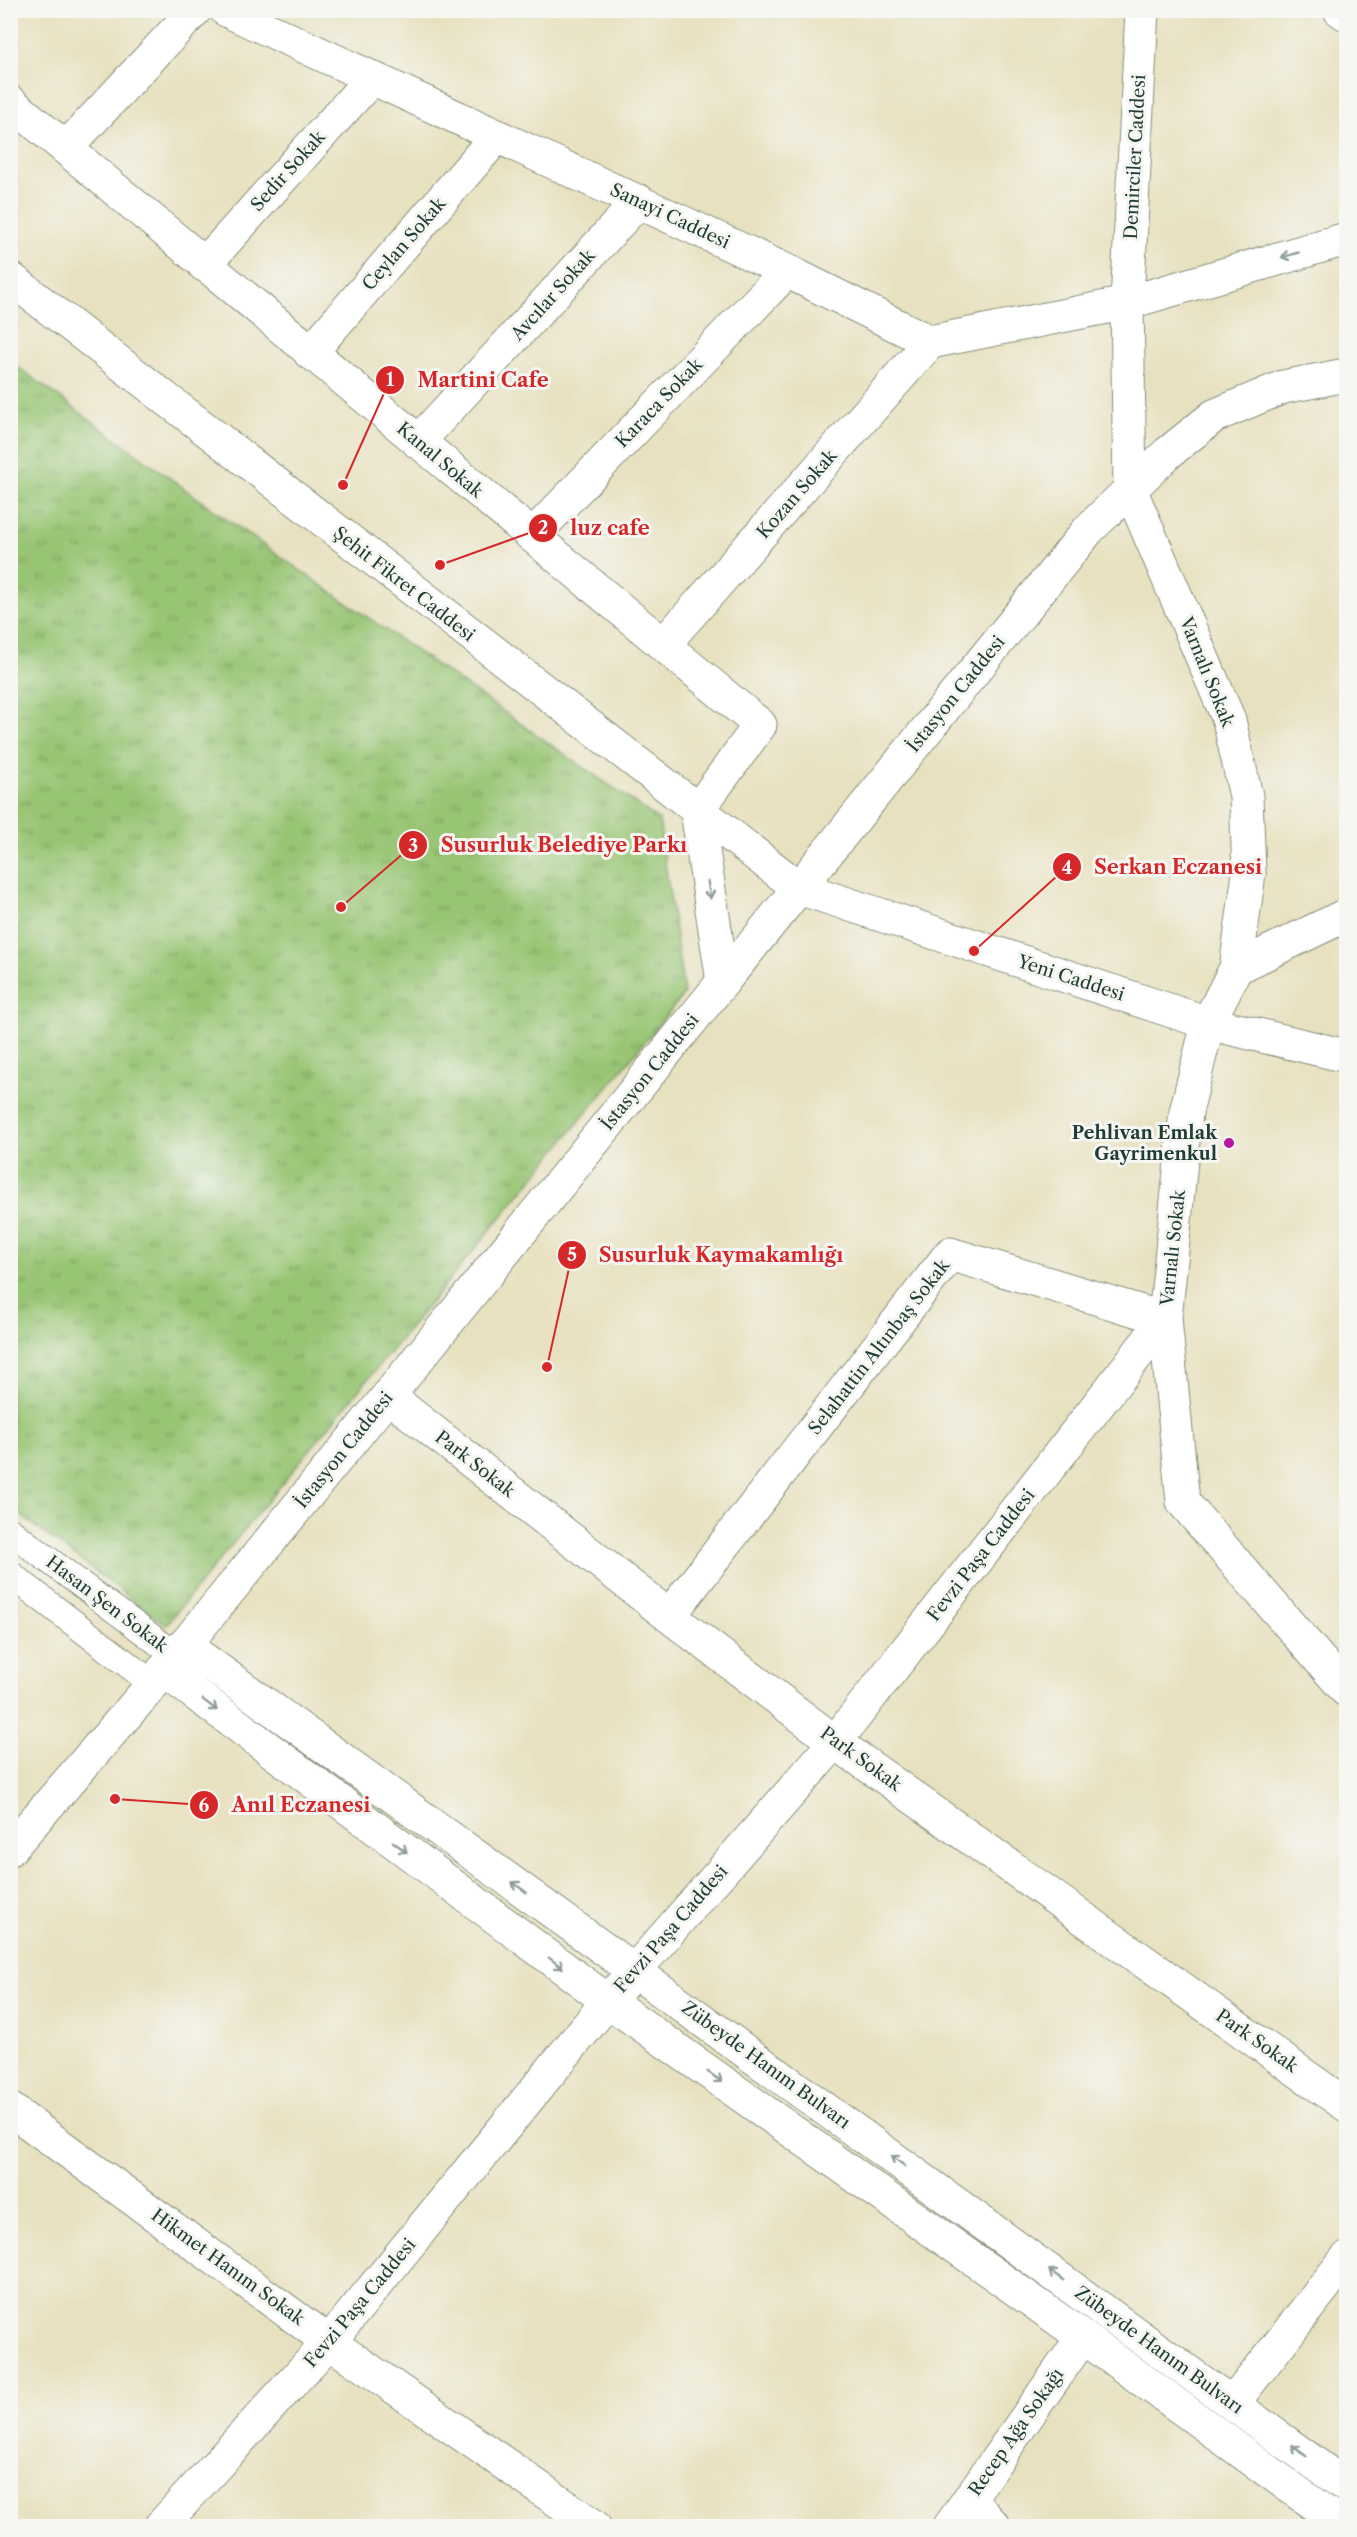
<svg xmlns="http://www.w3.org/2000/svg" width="1357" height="2537" font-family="'Libre Caslon Text',serif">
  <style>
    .grass { fill: url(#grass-tufts); stroke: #5c8154; stroke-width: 1.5 }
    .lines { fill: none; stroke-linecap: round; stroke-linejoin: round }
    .pedestrian-casing { stroke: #848f7a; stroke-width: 28 }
    .minor-casing { stroke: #848f7a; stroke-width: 35 }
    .tertiary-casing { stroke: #848f7a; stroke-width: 35 }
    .secondary-casing { stroke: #848f7a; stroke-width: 35 }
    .primary-casing { stroke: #848f7a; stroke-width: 35 }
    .pedestrian { stroke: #fff; stroke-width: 26 }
    .minor { stroke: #fff; stroke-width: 33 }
    .tertiary { stroke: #fff; stroke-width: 33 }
    .secondary { stroke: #fff; stroke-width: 33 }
    .primary { stroke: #fff; stroke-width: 33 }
    .oneway { stroke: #8f9e9a }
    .poi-dot { fill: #b5179e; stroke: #f6f6f2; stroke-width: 2 }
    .labels { text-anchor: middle; stroke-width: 6; stroke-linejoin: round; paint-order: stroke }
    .street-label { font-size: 18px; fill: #1f3d34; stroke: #f6f6f2 }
    .poi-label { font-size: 18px; font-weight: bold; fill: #1f3d34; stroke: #f6f6f2; text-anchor: end }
    .leader { fill: none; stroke: #d62828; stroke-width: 2 }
    .callout-dot { fill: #d62828; stroke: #f6f6f2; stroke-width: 2 }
    .mark-label { font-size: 18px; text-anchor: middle; font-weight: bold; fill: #fff }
    .callout-label { font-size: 20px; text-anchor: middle; font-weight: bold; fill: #d62828; stroke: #f6f6f2; stroke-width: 6; stroke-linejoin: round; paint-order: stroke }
  </style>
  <defs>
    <pattern id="grass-tufts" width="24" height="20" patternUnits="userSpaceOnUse" patternTransform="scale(1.5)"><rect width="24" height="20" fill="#98c573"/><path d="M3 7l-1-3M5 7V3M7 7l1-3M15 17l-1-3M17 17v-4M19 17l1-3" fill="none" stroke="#7ba15f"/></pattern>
  </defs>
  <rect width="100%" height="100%" fill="#f6f6f2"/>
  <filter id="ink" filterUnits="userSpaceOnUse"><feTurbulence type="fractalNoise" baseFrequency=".0167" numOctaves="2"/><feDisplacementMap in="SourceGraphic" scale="12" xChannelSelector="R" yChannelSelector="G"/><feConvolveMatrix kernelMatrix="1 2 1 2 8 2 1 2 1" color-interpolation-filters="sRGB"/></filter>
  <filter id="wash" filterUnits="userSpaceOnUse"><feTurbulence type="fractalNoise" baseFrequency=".008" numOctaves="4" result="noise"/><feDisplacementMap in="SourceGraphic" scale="24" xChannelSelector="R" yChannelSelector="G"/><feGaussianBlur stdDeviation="1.35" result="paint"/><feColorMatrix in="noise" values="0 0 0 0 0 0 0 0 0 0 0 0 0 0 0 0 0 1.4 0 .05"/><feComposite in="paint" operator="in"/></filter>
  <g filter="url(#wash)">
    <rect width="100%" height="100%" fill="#e8e1c0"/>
    <path class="grass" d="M 11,362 L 222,516 L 659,820 L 684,994 L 166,1625 L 11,1508 Z"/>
  </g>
  <g filter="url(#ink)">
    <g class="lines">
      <g class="pedestrian-casing">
        <path id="pedestrian" d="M 10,1531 L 175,1655
          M 10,1574 L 153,1684"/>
      </g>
      <g class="minor-casing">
        <path id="minor" d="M 226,10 L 787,271 L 930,342 L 1127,303 L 1346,239
          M 1340,10 L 1346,14
          M 10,102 L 760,725 L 697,811 L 723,982
          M 66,148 L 195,10
          M 204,265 L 372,78
          M 310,353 L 497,136
          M 418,442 L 639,201
          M 1130,489 L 1127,303 L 1142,10
          M 532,536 L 787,271
          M 663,645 L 930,342
          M 799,888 L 1208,1023 L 1346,1056
          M 1236,968 L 1346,915
          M 388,1396 L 669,1616 L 835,1742 L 1346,2105
          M 10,2109 L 329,2342 L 594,2526
          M 1233,2403 L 1346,2259
          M 969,2499 L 994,2526
          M 161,2526 L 329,2342 L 608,2001 L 835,1742 L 1165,1319 L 950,1254 L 669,1616
          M 950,2526 L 1083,2337"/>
      </g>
      <g class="tertiary-casing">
        <path id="tertiary" d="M 10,278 L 799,888
          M 1130,489 L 1229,720 L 1246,796 L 1249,873 L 1236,968 L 1208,1023 L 1186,1112 L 1165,1319 L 1183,1502 L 1346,1690"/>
      </g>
      <g class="secondary-casing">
        <path id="secondary" d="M 184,1645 L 1346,2486
          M 163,1670 L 608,2001 L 1083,2337 L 1344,2526"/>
      </g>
      <g class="primary-casing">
        <path id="primary" d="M 10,1849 L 153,1684 L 388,1396 L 1089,529 L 1168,453 L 1214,416 L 1283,387 L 1346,375"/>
      </g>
      <use href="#pedestrian" class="pedestrian"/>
      <use href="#minor" class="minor"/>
      <use href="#tertiary" class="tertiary"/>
      <use href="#secondary" class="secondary"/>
      <use href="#primary" class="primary"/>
    </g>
    <defs><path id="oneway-shaft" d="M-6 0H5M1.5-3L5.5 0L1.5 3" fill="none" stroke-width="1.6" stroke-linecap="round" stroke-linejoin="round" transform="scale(1.5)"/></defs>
    <g class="oneway">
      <use href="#oneway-shaft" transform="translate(1290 255) rotate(164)"/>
      <use href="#oneway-shaft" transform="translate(709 890) rotate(81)"/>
      <use href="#oneway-shaft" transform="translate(210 1705) rotate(37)"/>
      <use href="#oneway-shaft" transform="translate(400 1847) rotate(37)"/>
      <use href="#oneway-shaft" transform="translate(519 1887) rotate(-144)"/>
      <use href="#oneway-shaft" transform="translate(556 1963) rotate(37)"/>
      <use href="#oneway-shaft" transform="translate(715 2077) rotate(35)"/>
      <use href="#oneway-shaft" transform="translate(898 2161) rotate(-144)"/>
      <use href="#oneway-shaft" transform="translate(1056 2275) rotate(-144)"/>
      <use href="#oneway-shaft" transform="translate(1299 2451) rotate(-144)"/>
    </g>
  </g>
  <circle class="poi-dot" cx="1229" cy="1143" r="6"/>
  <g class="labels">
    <g class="street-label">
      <text transform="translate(1135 157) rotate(-87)" y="6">Demirciler Caddesi</text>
      <text transform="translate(288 171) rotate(-48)" y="6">Sedir Sokak</text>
      <text transform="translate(670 216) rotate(25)" y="6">Sanayi Caddesi</text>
      <text transform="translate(404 244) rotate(-49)" y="6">Ceylan Sokak</text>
      <text transform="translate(553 295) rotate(-48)" y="6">Avcılar Sokak</text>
      <text transform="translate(659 403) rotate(-46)" y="6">Karaca Sokak</text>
      <text transform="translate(440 460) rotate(40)" y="6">Kanal Sokak</text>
      <text transform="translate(797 494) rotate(-49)" y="6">Kozan Sokak</text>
      <text transform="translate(404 584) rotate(38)" y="6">Şehit Fikret Caddesi</text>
      <text transform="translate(1207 672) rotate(68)" y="6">Varnalı Sokak</text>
      <text transform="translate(956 694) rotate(-51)" y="6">İstasyon Caddesi</text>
      <text transform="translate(1071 978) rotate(18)" y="6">Yeni Caddesi</text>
      <text transform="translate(650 1072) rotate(-51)" y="6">İstasyon Caddesi</text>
      <text transform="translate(1173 1248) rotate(-84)" y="6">Varnalı Sokak</text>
      <text transform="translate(879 1347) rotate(-52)" y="6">Selahattin Altınbaş Sokak</text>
      <text transform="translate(344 1450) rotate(-51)" y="6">İstasyon Caddesi</text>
      <text transform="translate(475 1464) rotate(38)" y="6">Park Sokak</text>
      <text transform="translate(981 1555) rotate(-52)" y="6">Fevzi Paşa Caddesi</text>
      <text transform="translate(107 1604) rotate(37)" y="6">Hasan Şen Sokak</text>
      <text transform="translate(861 1759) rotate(36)" y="6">Park Sokak</text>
      <text transform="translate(671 1929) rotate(-49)" y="6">Fevzi Paşa Caddesi</text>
      <text transform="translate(1257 2041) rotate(35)" y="6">Park Sokak</text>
      <text transform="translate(766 2065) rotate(36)" y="6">Zübeyde Hanım Bulvarı</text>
      <text transform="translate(228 2267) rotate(36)" y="6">Hikmet Hanım Sokak</text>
      <text transform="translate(360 2303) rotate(-50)" y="6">Fevzi Paşa Caddesi</text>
      <text transform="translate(1159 2350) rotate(36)" y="6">Zübeyde Hanım Bulvarı</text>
      <text transform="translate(1016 2432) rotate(-55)" y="6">Recep Ağa Sokağı</text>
    </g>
    <g class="poi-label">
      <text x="1217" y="1139">Pehlivan Emlak<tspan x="1217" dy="21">Gayrimenkul</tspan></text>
    </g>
  </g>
  <path class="leader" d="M343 485L390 380M440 565L543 528M341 907L413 845M974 951L1067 867M547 1367L572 1255M115 1799L204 1805"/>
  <g class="callout-dot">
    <circle cx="343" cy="485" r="6"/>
    <circle cx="440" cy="565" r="6"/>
    <circle cx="341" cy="907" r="6"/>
    <circle cx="974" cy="951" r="6"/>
    <circle cx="547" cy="1367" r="6"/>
    <circle cx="115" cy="1799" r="6"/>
    <circle cx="390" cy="380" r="15"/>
    <circle cx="543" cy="528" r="15"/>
    <circle cx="413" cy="845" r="15"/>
    <circle cx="1067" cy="867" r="15"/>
    <circle cx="572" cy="1255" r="15"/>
    <circle cx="204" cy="1805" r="15"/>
  </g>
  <g class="mark-label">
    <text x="390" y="386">1</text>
    <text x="543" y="534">2</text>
    <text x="413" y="852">3</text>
    <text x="1067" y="874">4</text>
    <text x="572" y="1261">5</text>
    <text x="204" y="1812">6</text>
  </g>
  <g class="callout-label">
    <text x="483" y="387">Martini Cafe</text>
    <text x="610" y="535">luz cafe</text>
    <text x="564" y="852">Susurluk Belediye Parkı</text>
    <text x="1178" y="874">Serkan Eczanesi</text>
    <text x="721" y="1262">Susurluk Kaymakamlığı</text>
    <text x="301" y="1812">Anıl Eczanesi</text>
  </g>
  <rect width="1357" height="2537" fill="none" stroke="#f6f6f2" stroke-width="36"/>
</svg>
